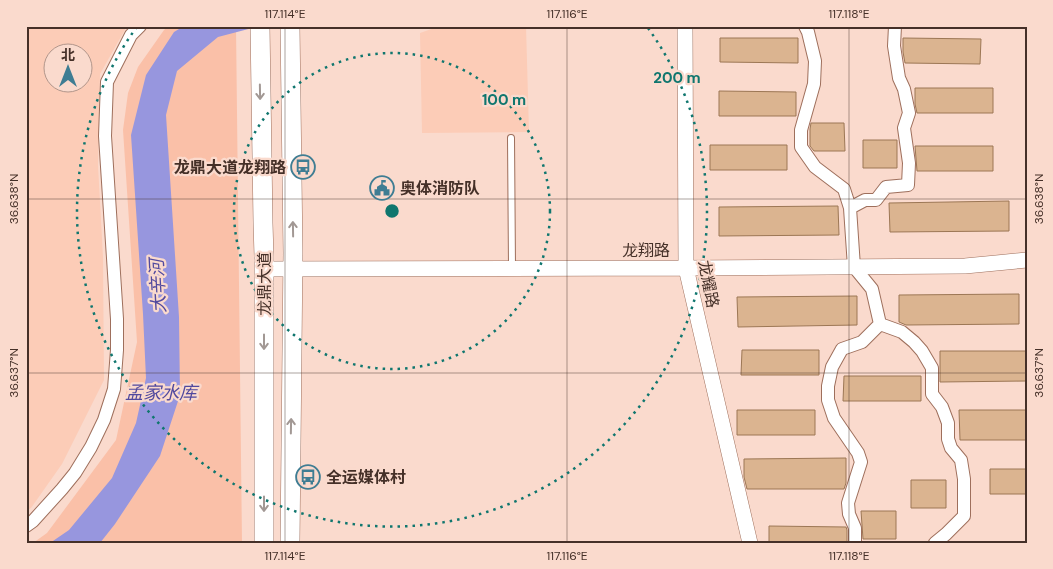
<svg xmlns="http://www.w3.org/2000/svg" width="1053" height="569" font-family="'DM Sans','Noto Sans SC',sans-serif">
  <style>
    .built { fill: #fcccb7; fill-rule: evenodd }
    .green { fill: #fac0a8 }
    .water { fill: #9796de }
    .building { fill: #dbb490; stroke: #9c7755 }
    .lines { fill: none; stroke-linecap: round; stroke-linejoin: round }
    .service-casing { stroke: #9e6f5c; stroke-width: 8 }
    .minor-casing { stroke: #9e6f5c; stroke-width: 14 }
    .tertiary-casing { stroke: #9e6f5c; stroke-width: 16 }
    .primary-casing { stroke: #9e6f5c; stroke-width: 20 }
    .service { stroke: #fff; stroke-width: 6 }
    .minor { stroke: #fff; stroke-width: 12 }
    .tertiary { stroke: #fff; stroke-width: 15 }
    .primary { stroke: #fff; stroke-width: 19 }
    .oneway { stroke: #a29894 }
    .ticks { fill: none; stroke: #453028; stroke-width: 1; stroke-opacity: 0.45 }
    .ring { fill: none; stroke: #0f766e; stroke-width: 2.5; stroke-dasharray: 2.5 5 }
    .labels { text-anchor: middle; stroke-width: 4.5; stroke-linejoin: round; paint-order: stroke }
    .poi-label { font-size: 16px; font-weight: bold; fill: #453028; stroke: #fadacd; text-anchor: start }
    .street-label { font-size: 16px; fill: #453028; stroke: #fadacd }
    .water-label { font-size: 18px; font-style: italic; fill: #51499e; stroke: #fadacd }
    .centre { fill: #0f766e; stroke: #fadacd; stroke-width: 2.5 }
    .ring-label { font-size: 15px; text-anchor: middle; font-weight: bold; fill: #0f766e; stroke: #fadacd; stroke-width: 4.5; stroke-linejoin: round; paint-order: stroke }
    .neatline { fill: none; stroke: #453028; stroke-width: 2 }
    .ticks-label { font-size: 12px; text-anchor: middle; fill: #453028 }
  </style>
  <rect width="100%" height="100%" fill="#fadacd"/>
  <path class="built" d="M 26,26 L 127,26 L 100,74 L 98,165 L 103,257 L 104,380 L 62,464 L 31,508 L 26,511 ZM 52,52 L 82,52 L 82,82 L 52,82 Z
    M 440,26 L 526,26 L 529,132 L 422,133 L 420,33 Z"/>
  <path class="green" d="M 169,26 L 236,26 L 242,543 L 33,543 L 47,533 L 116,440 L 137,342 L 123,130 L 128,93 L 138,67 L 164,30 Z"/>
  <path class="water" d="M 184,26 L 260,26 L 218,37 L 177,71 L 166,115 L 179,317 L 180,395 L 160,456 L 115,524 L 100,543 L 50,543 L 69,530 L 112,478 L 136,423 L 146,378 L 143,314 L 131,135 L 146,75 L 174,32 Z"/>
  <path class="building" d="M 720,38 L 798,38 L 798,63 L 720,62 Z
    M 903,38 L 981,39 L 980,64 L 905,63 L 903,52 Z
    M 915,88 L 993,88 L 993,113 L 917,113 L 915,104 Z
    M 719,91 L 796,92 L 796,116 L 719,116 Z
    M 811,123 L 844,123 L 845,151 L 814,151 L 810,146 L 810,129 Z
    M 863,140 L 897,140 L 897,168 L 863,168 Z
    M 710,145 L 787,145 L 787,170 L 710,170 Z
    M 915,146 L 993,146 L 993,171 L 917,171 Z
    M 1009,201 L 1009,231 L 890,232 L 889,203 Z
    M 838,206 L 839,235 L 719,236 L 719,207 Z
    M 1019,294 L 1019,324 L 906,325 L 899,322 L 899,295 Z
    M 857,296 L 857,325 L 738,327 L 737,297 Z
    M 742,350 L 819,350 L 819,375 L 741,375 Z
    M 940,351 L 1027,351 L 1027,381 L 940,382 Z
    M 844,376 L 921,376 L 921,401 L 843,401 Z
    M 737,410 L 815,410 L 815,435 L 737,435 Z
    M 959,410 L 1027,410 L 1027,440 L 960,440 Z
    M 846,458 L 846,483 L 844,489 L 747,489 L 744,477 L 744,459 Z
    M 990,469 L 1027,469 L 1027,494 L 990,494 Z
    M 911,480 L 946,480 L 946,508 L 911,508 Z
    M 861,511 L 896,511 L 896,539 L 863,539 Z
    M 769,526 L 846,527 L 847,530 L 847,543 L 769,543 Z"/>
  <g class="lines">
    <g class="service-casing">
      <path id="service" d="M 511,138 L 512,268"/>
    </g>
    <g class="minor-casing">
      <path id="minor" d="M 805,26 L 808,32 L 815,61 L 814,84 L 801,130 L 801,147 L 815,167 L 844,189 L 850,208 L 854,267 L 872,289 L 880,324 L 862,342 L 842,349 L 832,367 L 828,386 L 828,400 L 834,418 L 858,453 L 861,462 L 848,503 L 849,514 L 855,528 L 855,543
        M 850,208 L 865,200 L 876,200 L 886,187 L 908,185 L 909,163 L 904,128 L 909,113 L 904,89 L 899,78 L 894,46 L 895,26
        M 880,324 L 902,332 L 914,342 L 922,351 L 932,368 L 932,394 L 942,407 L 948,423 L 948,439 L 951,448 L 961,460 L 964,479 L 964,516 L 946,534 L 935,543
        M 26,526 L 33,521 L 62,489 L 75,473 L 91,447 L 104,420 L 114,389 L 117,350 L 117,319 L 105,136 L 107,82 L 131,35 L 140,26"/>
    </g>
    <g class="tertiary-casing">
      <path id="tertiary" d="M 685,26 L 686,268 L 750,543
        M 264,269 L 686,268 L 965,266 L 1027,260"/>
    </g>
    <g class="primary-casing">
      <path id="primary" d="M 260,26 L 263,223 L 264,256 L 264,543
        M 290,543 L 293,253 L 290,26"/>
    </g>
    <use href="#service" class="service"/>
    <use href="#minor" class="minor"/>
    <use href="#tertiary" class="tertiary"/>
    <use href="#primary" class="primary"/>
  </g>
  <defs><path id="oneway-shaft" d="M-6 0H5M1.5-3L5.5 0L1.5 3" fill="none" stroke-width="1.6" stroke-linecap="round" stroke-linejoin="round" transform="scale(1.25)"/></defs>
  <g class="oneway">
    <use href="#oneway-shaft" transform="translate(260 92) rotate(89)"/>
    <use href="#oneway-shaft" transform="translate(293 229) rotate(-91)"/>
    <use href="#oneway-shaft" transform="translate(264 342) rotate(90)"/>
    <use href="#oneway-shaft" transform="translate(291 426) rotate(-89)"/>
    <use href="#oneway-shaft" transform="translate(264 504) rotate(90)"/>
  </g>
  <path class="ticks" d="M 285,26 L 285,543M 567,26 L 567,543M 849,26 L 849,543M 26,199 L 1027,199M 26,373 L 1027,373"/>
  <g class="ring">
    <circle cx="392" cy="211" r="158"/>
    <path d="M648 28A315 315 0 1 1 136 28"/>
  </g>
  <defs>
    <g id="bus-ring" transform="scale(1.25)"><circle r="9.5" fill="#fadacd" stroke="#3f7d93" stroke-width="1.5"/><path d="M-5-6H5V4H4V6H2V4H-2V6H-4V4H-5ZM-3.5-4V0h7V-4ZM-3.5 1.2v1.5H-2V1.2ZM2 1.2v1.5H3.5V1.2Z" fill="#3f7d93"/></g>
    <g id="civic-ring" transform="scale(1.25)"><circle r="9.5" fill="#fadacd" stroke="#3f7d93" stroke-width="1.5"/><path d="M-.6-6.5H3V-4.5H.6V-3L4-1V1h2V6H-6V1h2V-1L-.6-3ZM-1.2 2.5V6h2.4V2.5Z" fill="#3f7d93"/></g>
  </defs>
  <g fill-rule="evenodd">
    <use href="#bus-ring" x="303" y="167"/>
    <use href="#civic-ring" x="382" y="188"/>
    <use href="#bus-ring" x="308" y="477"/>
  </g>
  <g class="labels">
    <g class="poi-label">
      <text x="286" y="173" text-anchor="end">龙鼎大道龙翔路</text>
      <text x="400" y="194">奥体消防队</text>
      <text x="326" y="483">全运媒体村</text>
    </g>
    <g class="street-label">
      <text x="646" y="256">龙翔路</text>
      <text transform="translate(264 284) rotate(-90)" y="6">龙鼎大道</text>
      <text transform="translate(709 284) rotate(79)" y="6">龙耀路</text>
    </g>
    <g class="water-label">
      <text transform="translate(158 286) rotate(-93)" y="6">大辛河</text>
      <text x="161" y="399">孟家水库</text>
    </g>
  </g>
  <circle cx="392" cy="211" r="8" class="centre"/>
  <g class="ring-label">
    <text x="677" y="83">200 m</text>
    <text x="504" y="105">100 m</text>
  </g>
  <rect width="1053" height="569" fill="none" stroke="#fadacd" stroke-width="55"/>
  <g transform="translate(68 68)"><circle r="24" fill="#fadacd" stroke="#b2968b"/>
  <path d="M0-4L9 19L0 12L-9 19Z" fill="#3f7d93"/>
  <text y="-8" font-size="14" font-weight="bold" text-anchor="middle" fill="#453028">北</text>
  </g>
  <rect x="28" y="28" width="998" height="514" class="neatline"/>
  <g class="ticks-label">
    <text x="285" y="18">117.114°E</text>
    <text x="567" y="18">117.116°E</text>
    <text x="849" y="18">117.118°E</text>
    <text transform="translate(14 199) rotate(-90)" y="4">36.638°N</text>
    <text transform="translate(1039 199) rotate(-90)" y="4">36.638°N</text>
    <text transform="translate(14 373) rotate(-90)" y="4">36.637°N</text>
    <text transform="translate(1039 373) rotate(-90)" y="4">36.637°N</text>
    <text x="285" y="560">117.114°E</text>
    <text x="567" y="560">117.116°E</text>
    <text x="849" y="560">117.118°E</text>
  </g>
</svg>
